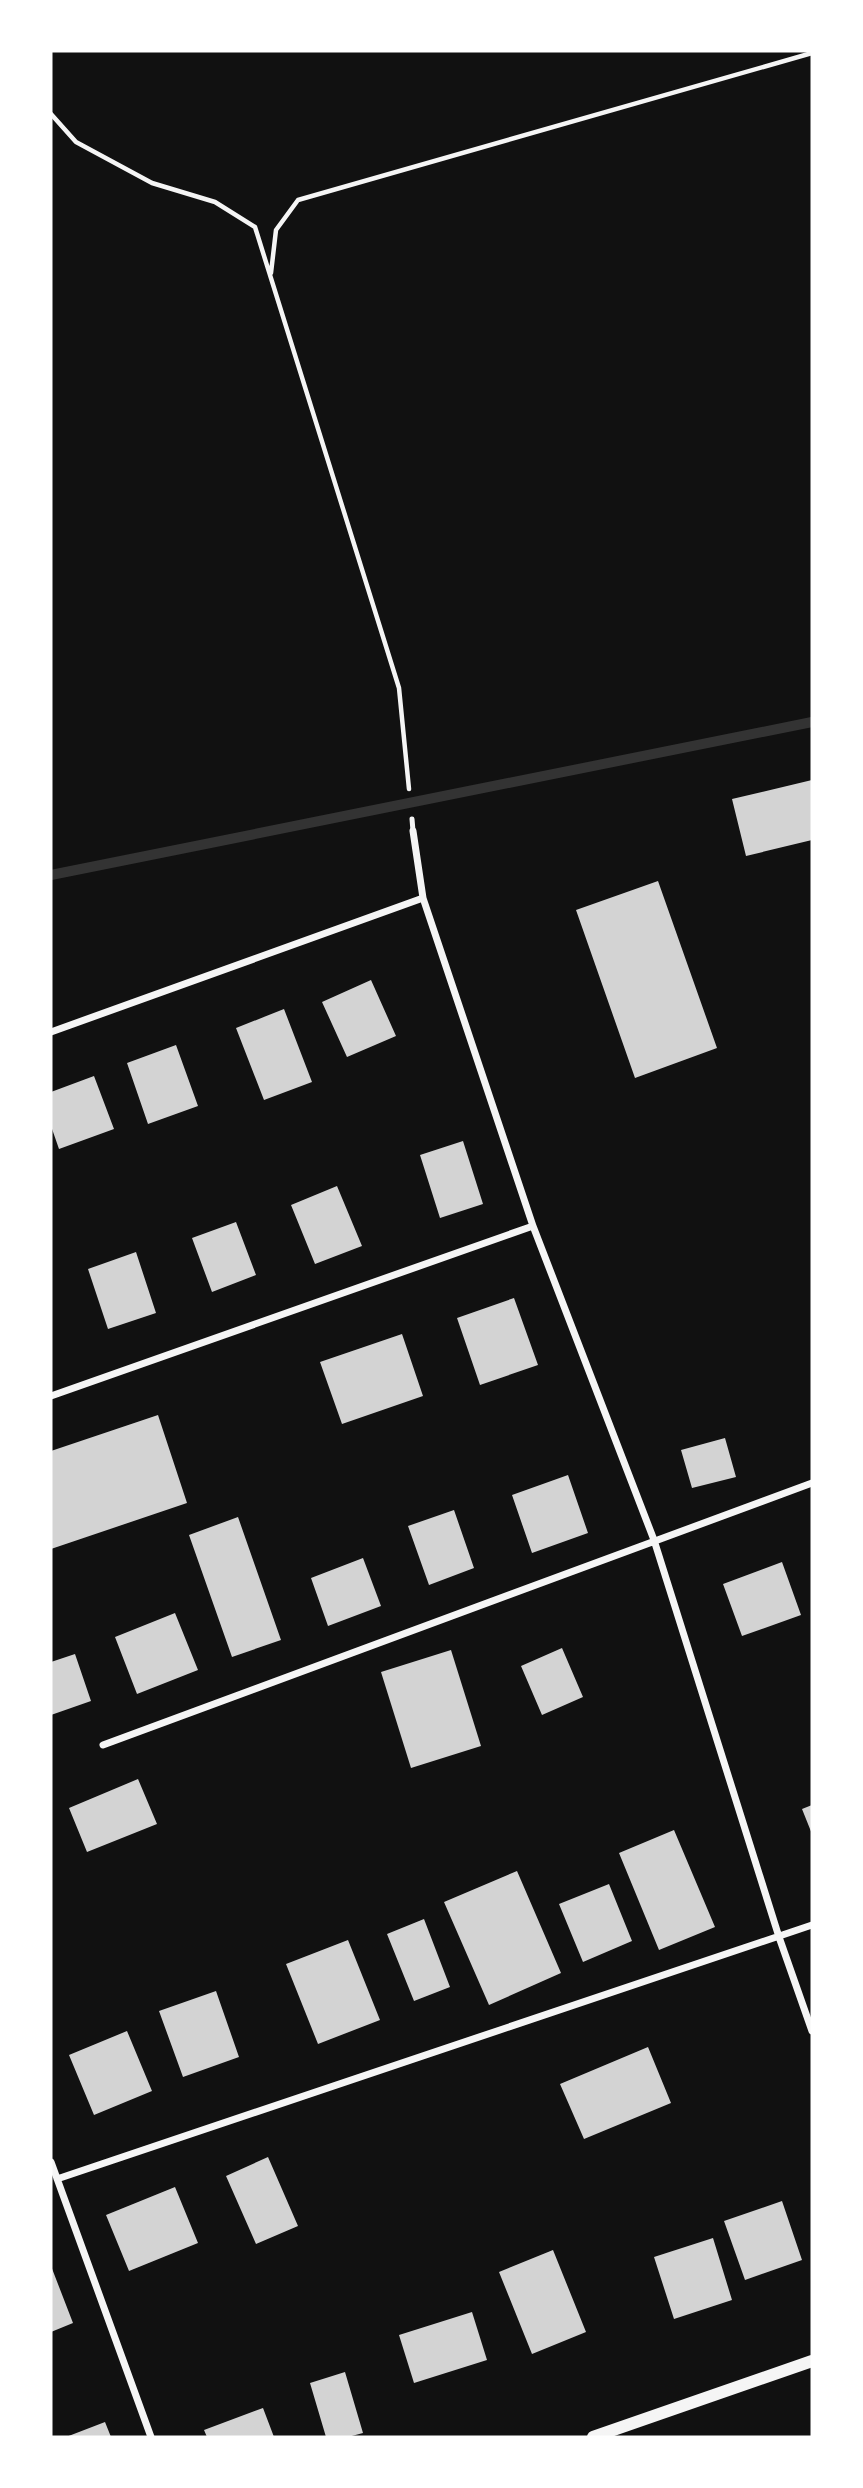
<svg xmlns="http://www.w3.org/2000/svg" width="863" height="2488" font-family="Literata,serif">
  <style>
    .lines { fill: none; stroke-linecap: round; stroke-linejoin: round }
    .stream { stroke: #333; stroke-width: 10 }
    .building { fill: #d3d3d3 }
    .path { stroke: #f5f5f5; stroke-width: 4.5 }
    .service { stroke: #f5f5f5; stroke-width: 5 }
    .minor { stroke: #f5f5f5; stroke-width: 7 }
    .tertiary { stroke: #f5f5f5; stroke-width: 12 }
  </style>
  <rect width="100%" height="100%" fill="#111"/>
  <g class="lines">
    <path class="stream" d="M 51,875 L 812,722"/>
  </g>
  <path class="building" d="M 812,780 L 812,840 L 746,856 L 732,799 Z
    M 658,881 L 717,1048 L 635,1078 L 576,910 Z
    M 371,980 L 396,1036 L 347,1057 L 322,1002 Z
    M 284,1009 L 312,1082 L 264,1100 L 236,1028 Z
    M 176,1045 L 198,1106 L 148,1124 L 127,1063 Z
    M 94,1076 L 114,1129 L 59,1149 L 51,1126 L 51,1092 Z
    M 463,1141 L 483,1204 L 440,1218 L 420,1155 Z
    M 337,1186 L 362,1246 L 315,1264 L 291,1205 Z
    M 236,1222 L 256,1275 L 212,1292 L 192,1238 Z
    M 136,1252 L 156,1313 L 108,1329 L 88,1269 Z
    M 514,1298 L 538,1365 L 480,1385 L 457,1318 Z
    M 402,1334 L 423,1396 L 342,1424 L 320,1362 Z
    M 158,1415 L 187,1503 L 51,1549 L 51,1451 Z
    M 725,1438 L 736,1477 L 692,1488 L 681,1450 Z
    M 568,1475 L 588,1533 L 532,1553 L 512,1495 Z
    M 454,1510 L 474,1568 L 429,1585 L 408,1526 Z
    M 238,1517 L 281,1640 L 232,1657 L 189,1535 Z
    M 363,1558 L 381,1606 L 328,1626 L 311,1578 Z
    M 782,1562 L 801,1615 L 742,1636 L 723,1584 Z
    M 175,1613 L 198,1670 L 137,1694 L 115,1637 Z
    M 562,1648 L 583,1697 L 542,1715 L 521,1666 Z
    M 451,1650 L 481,1746 L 411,1768 L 381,1672 Z
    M 75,1654 L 91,1701 L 51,1715 L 51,1662 Z
    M 138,1779 L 157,1824 L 87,1852 L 69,1808 Z
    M 812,1805 L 812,1834 L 802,1809 Z
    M 674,1830 L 715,1927 L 659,1950 L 619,1853 Z
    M 517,1871 L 561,1973 L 489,2005 L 444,1902 Z
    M 609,1884 L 632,1941 L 583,1962 L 559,1904 Z
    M 424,1919 L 450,1987 L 414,2001 L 387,1934 Z
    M 348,1940 L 380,2020 L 318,2044 L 286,1964 Z
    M 216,1991 L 239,2057 L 183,2077 L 159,2011 Z
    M 127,2031 L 152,2091 L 94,2115 L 69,2055 Z
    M 648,2047 L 671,2103 L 584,2139 L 560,2084 Z
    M 268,2157 L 298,2226 L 256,2244 L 226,2176 Z
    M 175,2187 L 198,2243 L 129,2271 L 106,2215 Z
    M 782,2201 L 802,2260 L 745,2280 L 724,2221 Z
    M 713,2238 L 732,2300 L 674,2319 L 654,2257 Z
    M 553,2250 L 586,2332 L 532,2354 L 499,2272 Z
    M 51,2266 L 73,2323 L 51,2332 Z
    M 472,2312 L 487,2360 L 414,2383 L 399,2335 Z
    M 345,2372 L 363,2433 L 348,2437 L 326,2437 L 310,2383 Z
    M 263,2408 L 274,2437 L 207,2437 L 204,2430 Z
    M 105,2422 L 111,2437 L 66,2437 Z"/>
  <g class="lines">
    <path class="path" d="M 51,114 L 76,142 L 152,183 L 215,202 L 255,227 L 399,688 L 409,789
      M 271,273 L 276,230 L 298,200 L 812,53"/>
    <path class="service" d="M 412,819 L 413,831"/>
    <path class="minor" d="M 413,831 L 423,898 L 533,1226 L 654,1540 L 779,1937 L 812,2031
      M 51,1032 L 423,898
      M 51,1396 L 533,1226
      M 103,1745 L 812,1483
      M 51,2162 L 151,2437
      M 57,2179 L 812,1925"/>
    <path class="tertiary" d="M 593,2437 L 812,2361"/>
  </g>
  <rect width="863" height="2488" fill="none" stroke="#ffffff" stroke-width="105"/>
</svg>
